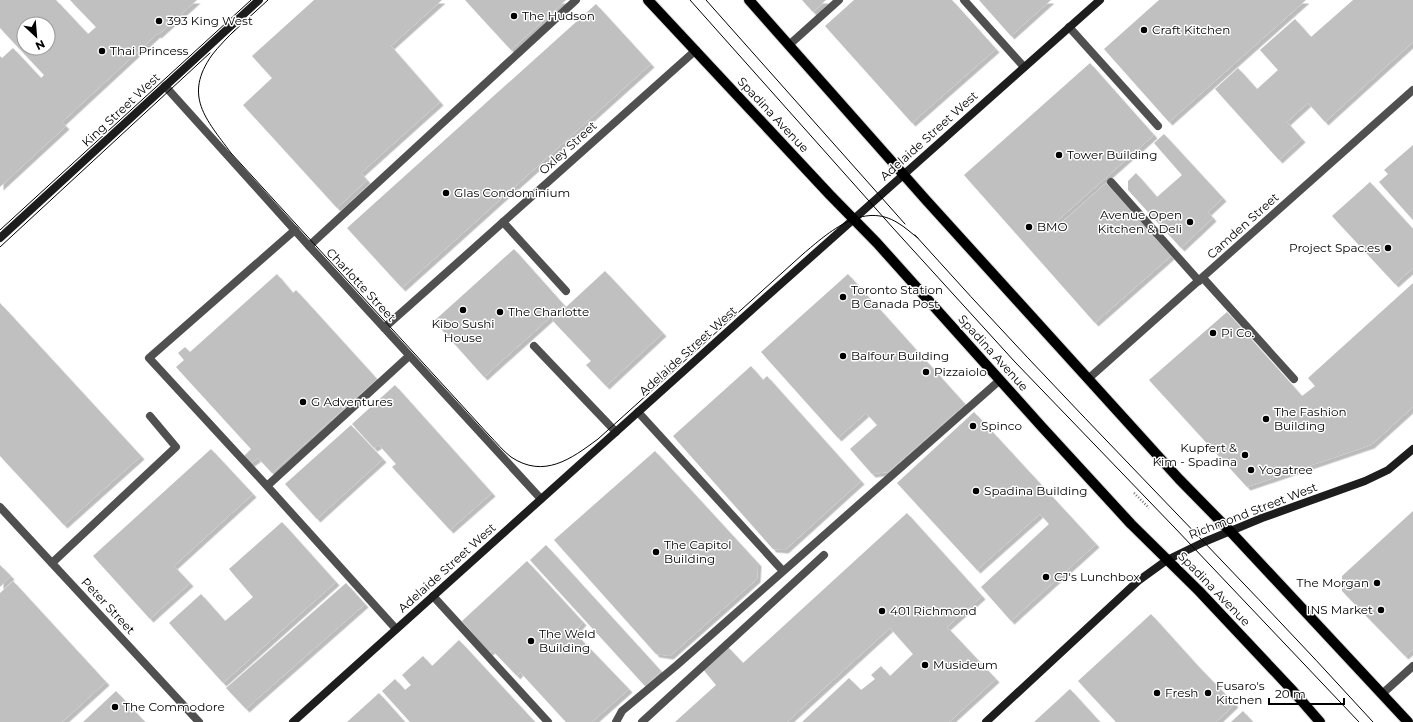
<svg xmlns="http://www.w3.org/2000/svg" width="1413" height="722" font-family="Montserrat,sans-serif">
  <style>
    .building { fill: #c0c0c0; fill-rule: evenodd; filter: url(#shadow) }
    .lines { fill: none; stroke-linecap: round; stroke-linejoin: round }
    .primary-casing { stroke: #dbdbdb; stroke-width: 12 }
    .path { stroke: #727272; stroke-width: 2.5; stroke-dasharray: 1 2; stroke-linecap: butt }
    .service { stroke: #505050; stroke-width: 8 }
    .minor { stroke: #505050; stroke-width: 8 }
    .tertiary { stroke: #505050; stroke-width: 8 }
    .secondary { stroke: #1d1d1d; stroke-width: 8 }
    .primary { stroke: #000; stroke-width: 10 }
    .tram { stroke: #000; stroke-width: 1 }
    .poi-dot { fill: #000; stroke: #fff; stroke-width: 1.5 }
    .labels { text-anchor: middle; stroke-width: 3; stroke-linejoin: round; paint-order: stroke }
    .poi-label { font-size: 12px; fill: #000; stroke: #fff; text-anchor: start }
    .street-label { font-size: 12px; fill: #000; stroke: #fff }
  </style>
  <defs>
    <filter id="shadow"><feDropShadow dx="3.5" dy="3.5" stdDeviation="0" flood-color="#0004"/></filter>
  </defs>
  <rect width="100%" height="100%" fill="#fff"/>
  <path class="building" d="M 0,0 L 56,0 L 88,34 L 96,27 L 70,0 L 197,0 L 158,35 L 157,34 L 76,109 L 62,122 L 66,126 L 0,187 L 0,56 L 2,58 L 13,48 L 41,78 L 44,75 L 0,28 ZM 24,24 L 48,24 L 48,48 L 24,48 Z
    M 314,0 L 442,0 L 391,46 L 440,102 L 361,173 L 367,180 L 337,208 L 243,105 L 272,78 L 252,56 Z
    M 465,0 L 566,0 L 511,50 Z
    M 802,0 L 826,0 L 813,12 Z
    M 854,0 L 952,0 L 996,49 L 912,123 L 825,26 Z
    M 979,0 L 1051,0 L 1011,36 Z
    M 1159,0 L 1306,0 L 1169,122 L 1104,49 Z
    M 1353,0 L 1413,0 L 1413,42 L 1325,122 L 1308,103 L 1287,122 L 1302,139 L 1279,160 L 1215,89 L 1238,68 L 1257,89 L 1278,70 L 1260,50 L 1295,19 L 1311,37 Z
    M 596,4 L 651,64 L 402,288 L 347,228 Z
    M 1090,63 L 1154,135 L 1057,221 L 1060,224 L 1106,183 L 1171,256 L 1095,323 L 964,175 Z
    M 1164,134 L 1223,198 L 1208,212 L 1213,218 L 1181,248 L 1128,190 L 1128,181 L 1136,173 L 1157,197 L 1182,175 L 1154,143 Z
    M 1413,145 L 1413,220 L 1379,182 L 1388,174 L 1384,170 Z
    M 1370,182 L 1413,229 L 1413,268 L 1395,284 L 1332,216 Z
    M 514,249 L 564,305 L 484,377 L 434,321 Z
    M 605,271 L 663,333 L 606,386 L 586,365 L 591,361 L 552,320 Z
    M 277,274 L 293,293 L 296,290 L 377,379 L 272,473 L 258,458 L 250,464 L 243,457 L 251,449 L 176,367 L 184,360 L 178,353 L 185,347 L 190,352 Z
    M 848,274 L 965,404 L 888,472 L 872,474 L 850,449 L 877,425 L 866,413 L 838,438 L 761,352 Z
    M 1413,283 L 1413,407 L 1371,445 L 1247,487 L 1149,380 L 1227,312 L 1302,396 L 1315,386 L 1308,378 Z
    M 0,303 L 141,456 L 64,525 L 0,456 Z
    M 751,366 L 763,380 L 767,376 L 861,481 L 785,550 L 773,549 L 673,436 Z
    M 395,385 L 492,493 L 450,530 L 392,467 L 396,464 L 379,445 L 374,448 L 352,424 Z
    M 974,412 L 1096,544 L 1011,621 L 981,587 L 1049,524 L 1040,514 L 977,570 L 897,483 Z
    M 351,425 L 383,459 L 317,519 L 285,484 Z
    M 211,449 L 253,494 L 174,566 L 190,583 L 150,619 L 93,556 Z
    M 655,451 L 758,563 L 757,579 L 670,656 L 656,654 L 554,540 Z
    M 1413,511 L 1413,649 L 1405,656 L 1342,591 L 1342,576 Z
    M 907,513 L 982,596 L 947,627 L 996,679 L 949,722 L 802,722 L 849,678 L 861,690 L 875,679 L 871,675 L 881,666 L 890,676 L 913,654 L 890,628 L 787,722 L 675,722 L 716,685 L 702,668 L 727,646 L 743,663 Z
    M 282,522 L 336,582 L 223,683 L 169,623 L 201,594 L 225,621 L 253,597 L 229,569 Z
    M 546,545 L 661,671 L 645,686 L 530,560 Z
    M 527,561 L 583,622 L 574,632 L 629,689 L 592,722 L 566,722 L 520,672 L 517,676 L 492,650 L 489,652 L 462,621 Z
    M 0,565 L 11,576 L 0,587 Z
    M 13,581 L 106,682 L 62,722 L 0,722 L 0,593 Z
    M 346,583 L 365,604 L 246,709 L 226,688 Z
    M 1151,614 L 1198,666 L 1235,704 L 1216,722 L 1116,722 L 1078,681 Z
    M 459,640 L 535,722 L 410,722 L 382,691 L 395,679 L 405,690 L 411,685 L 402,675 L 423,656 L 432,666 Z
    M 1070,689 L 1100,722 L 1034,722 Z
    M 116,691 L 145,722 L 83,722 Z
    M 379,693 L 405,722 L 347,722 Z
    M 1243,711 L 1253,722 L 1231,722 Z"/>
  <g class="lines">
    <g class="primary-casing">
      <path id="primary" d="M 648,0 L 830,195 L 877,243 L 1042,427 L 1131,524 L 1199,591 L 1293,691 L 1320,722
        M 749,0 L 926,200 L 1179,479 L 1230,531 L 1408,722"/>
    </g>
    <path class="path" d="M 1134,493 L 1149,508"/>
    <path class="service" d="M 964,0 L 1024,67
      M 1069,27 L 1158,126
      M 789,45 L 839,0
      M 1111,182 L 1199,281
      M 503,222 L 566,291
      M 295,230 L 149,358 L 267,486 L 396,629
      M 309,246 L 576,0
      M 1203,278 L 1294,379
      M 534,346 L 616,432
      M 638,412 L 783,571
      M 267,486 L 409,356
      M 52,563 L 176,447 L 150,416
      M 433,596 L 548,722
      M 1382,694 L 1413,666
      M 616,722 L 622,711 L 677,665 L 1000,380
      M 642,722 L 824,555"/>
    <path class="minor" d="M 165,86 L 309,246 L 541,499
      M 384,328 L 455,265 L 696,50
      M 1088,379 L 1413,90"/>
    <path class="tertiary" d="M 0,507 L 199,722"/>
    <path class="secondary" d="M 0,238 L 259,0
      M 293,722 L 765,298 L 1100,0
      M 986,722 L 1138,581 L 1167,560 L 1204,542 L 1262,518 L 1365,481 L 1388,470 L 1413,449"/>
    <use href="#primary" class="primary"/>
    <path class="tram" d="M 690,0 L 893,228 L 1015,362 L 1174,527 L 1359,722
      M 706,0 L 905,224
      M 235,30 C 227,38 219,46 212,55 C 183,96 206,119 231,153 L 489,435 C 496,442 503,451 511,457 C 544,479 571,459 598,439 L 803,254 C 829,232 863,201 898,223 C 905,227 911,233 918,238
      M 231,34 L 268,0
      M 0,230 L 251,0
      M 915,235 C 1063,401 1223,557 1373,722
      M 0,247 L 210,53"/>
  </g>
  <g class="poi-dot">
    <circle cx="514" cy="16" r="4"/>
    <circle cx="159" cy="21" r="4"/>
    <circle cx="1144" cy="30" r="4"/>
    <circle cx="102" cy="51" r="4"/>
    <circle cx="1059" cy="155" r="4"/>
    <circle cx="446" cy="193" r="4"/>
    <circle cx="1190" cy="222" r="4"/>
    <circle cx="1029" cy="227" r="4"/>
    <circle cx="1388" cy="248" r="4"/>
    <circle cx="843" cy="297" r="4"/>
    <circle cx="463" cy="310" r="4"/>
    <circle cx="500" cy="312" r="4"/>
    <circle cx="1213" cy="333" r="4"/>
    <circle cx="843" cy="356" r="4"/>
    <circle cx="926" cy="372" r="4"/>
    <circle cx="303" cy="402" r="4"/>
    <circle cx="1266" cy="419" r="4"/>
    <circle cx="973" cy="426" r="4"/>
    <circle cx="1245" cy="455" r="4"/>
    <circle cx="1251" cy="470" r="4"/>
    <circle cx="976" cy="491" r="4"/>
    <circle cx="656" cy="552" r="4"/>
    <circle cx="1046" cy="577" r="4"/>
    <circle cx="1377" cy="583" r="4"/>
    <circle cx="1381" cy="610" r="4"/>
    <circle cx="882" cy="611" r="4"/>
    <circle cx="531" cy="641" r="4"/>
    <circle cx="925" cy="665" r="4"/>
    <circle cx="1157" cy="693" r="4"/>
    <circle cx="1208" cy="693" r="4"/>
    <circle cx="115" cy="707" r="4"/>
  </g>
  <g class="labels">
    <g class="poi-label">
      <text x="522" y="20">The Hudson</text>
      <text x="167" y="25">393 King West</text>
      <text x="1152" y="34">Craft Kitchen</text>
      <text x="110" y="55">Thai Princess</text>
      <text x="1067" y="159">Tower Building</text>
      <text x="454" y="197">Glas Condominium</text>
      <text x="1182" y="219" text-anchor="end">Avenue Open<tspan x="1182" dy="14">Kitchen &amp; Deli</tspan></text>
      <text x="1037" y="231">BMO</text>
      <text x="1380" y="252" text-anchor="end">Project Spac.es</text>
      <text x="851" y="294">Toronto Station<tspan x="851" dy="14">B Canada Post</tspan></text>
      <text x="508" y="316">The Charlotte</text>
      <text x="463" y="328" text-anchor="middle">Kibo Sushi<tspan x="463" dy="14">House</tspan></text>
      <text x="1221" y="337">Pi Co.</text>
      <text x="851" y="360">Balfour Building</text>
      <text x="934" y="376">Pizzaiolo</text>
      <text x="311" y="406">G Adventures</text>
      <text x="1274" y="416">The Fashion<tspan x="1274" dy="14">Building</tspan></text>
      <text x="981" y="430">Spinco</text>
      <text x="1237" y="452" text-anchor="end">Kupfert &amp;<tspan x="1237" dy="14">Kim - Spadina</tspan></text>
      <text x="1259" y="474">Yogatree</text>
      <text x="984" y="495">Spadina Building</text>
      <text x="664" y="549">The Capitol<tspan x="664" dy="14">Building</tspan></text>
      <text x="1054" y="581">CJ's Lunchbox</text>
      <text x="1369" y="587" text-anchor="end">The Morgan</text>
      <text x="1373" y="614" text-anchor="end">INS Market</text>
      <text x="890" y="615">401 Richmond</text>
      <text x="539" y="638">The Weld<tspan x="539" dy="14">Building</tspan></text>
      <text x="933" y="669">Musideum</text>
      <text x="1216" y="690">Fusaro's<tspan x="1216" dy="14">Kitchen</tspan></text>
      <text x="1165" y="697">Fresh</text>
      <text x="123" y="711">The Commodore</text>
    </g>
    <g class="street-label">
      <text transform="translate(121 110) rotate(-43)" y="4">King Street West</text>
      <text transform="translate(773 115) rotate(47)" y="4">Spadina Avenue</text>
      <text transform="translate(929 136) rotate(-42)" y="4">Adelaide Street West</text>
      <text transform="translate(568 148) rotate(-42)" y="4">Oxley Street</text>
      <text transform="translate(1243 226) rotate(-42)" y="4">Camden Street</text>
      <text transform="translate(361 285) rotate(47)" y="4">Charlotte Street</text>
      <text transform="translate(688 351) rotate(-42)" y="4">Adelaide Street West</text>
      <text transform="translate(993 353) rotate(48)" y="4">Spadina Avenue</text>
      <text transform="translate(1253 511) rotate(-21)" y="4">Richmond Street West</text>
      <text transform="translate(447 568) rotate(-42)" y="4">Adelaide Street West</text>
      <text transform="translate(1214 589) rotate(46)" y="4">Spadina Avenue</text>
      <text transform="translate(108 606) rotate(47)" y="4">Peter Street</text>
    </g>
  </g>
  <g transform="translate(36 36) rotate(154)"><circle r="19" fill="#ffffff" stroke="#999999"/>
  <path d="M0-3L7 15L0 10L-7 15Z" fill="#000000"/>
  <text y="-6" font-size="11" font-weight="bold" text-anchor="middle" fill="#000000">N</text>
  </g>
  <path d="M1269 698v6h75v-6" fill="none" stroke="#000000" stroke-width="2"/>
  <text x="1275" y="698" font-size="12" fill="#000000" stroke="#ffffff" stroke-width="3" paint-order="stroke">20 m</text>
</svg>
